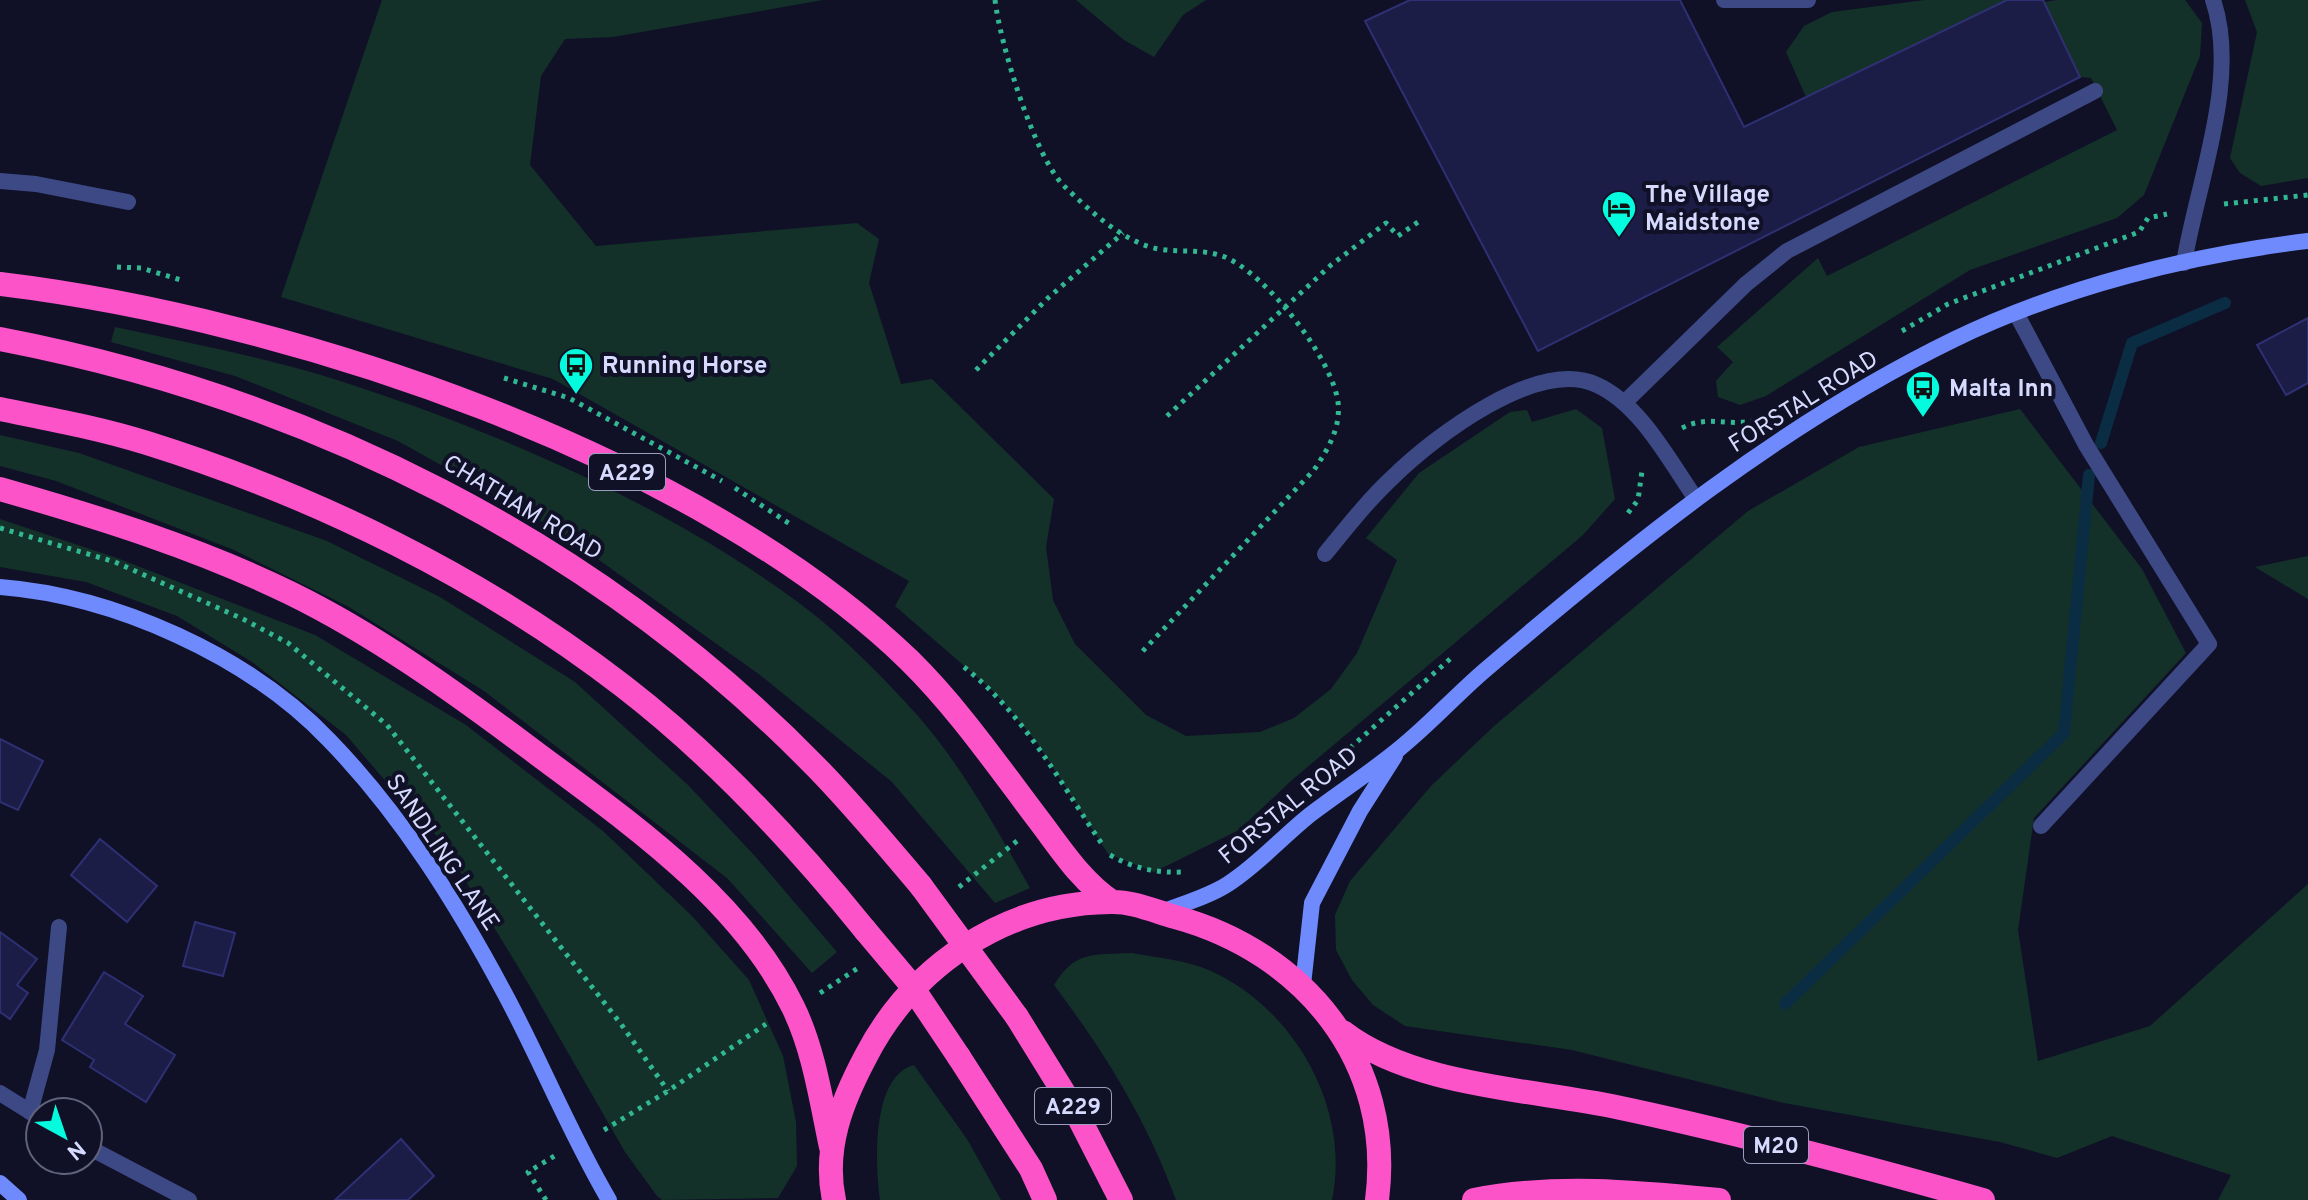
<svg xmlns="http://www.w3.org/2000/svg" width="2308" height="1200" font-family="Overpass,sans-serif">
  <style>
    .green { fill: #133129 }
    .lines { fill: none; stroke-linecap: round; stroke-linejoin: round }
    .stream { stroke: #0b2d44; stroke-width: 12 }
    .building { fill: #1c1d47; stroke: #2e3073; stroke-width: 2 }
    .path { stroke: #31b792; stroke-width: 5; stroke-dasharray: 4 6; stroke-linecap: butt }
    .lane { stroke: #3c4985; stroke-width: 16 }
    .street { stroke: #3c4985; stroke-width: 16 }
    .secondary { stroke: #6f8afd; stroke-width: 16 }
    .highway { stroke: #fc53c9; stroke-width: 24 }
    .highway-bridge { stroke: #fc53c9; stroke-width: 24 }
    .labels { text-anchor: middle; stroke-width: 8; stroke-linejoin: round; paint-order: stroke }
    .shield { fill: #101127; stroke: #9b9ebe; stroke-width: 2 }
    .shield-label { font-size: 22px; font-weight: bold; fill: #d6dafe }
    .poi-label { font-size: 24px; font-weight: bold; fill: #d6dafe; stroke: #101127; text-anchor: start }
    .street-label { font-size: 24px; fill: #d6dafe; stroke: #101127 }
  </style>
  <rect width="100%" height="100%" fill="#101127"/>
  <path class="green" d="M 382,0 L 823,0 L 613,37 L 565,39 L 541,76 L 530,165 L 596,246 L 857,223 L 879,239 L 869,283 L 901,384 L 932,379 L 1054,499 L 1046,547 L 1053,600 L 1075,644 L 1146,715 L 1186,736 L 1260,732 L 1294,718 L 1331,689 L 1357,653 L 1397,560 L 1366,538 L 1419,473 L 1510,412 L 1527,410 L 1532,422 L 1576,409 L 1602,428 L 1615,499 L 1583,535 L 1292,780 L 1239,830 L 1154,872 L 1108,854 L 1038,744 L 1012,712 L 991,689 L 895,606 L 909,581 L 553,379 L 281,297 Z
    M 1076,0 L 1206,0 L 1183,15 L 1154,57 L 1124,40 Z
    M 1925,0 L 2007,0 L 1806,97 L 1786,52 L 1804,26 L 1832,12 Z
    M 2057,0 L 2185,0 L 2202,23 L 2200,56 L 2144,195 L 2117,218 L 1970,270 L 1766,396 L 1740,405 L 1718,397 L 1716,381 L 1733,362 L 1717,347 L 1818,258 L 1827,276 L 2117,130 L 2091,78 L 2080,77 L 2044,2 Z
    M 2245,0 L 2308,0 L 2308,178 L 2261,186 L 2240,173 L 2230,158 L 2257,32 Z
    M 115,327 C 184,342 254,355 321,375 C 480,424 661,501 795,600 C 839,632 881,675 918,716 C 962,766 997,830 1030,888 L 995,903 L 892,782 L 760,675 L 557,530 L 398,441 L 235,376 L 111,342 Z
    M 2020,409 L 2142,569 L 2186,653 L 2034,818 L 2018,930 L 2038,1061 L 2150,1026 L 2308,884 L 2308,1200 L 2218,1200 L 2231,1175 L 2112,1136 L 2057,1158 L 2000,1142 L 1784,1103 L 1572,1050 L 1405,1026 L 1373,1005 L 1352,980 L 1336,950 L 1335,915 L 1350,881 L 1431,786 L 1493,727 L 1748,511 L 1859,447 Z
    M 0,435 L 79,453 L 327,541 L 440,597 L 575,682 L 688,785 L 754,855 L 837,952 L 812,973 L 727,878 L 484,691 L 349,607 L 234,550 L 56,481 L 0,466 Z
    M 0,519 L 117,558 L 315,635 L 466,725 L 603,831 L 692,916 L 749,980 L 783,1056 L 796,1122 L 797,1166 L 778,1198 L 662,1200 L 657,1196 L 625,1152 L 528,983 L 440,839 L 418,819 L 346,735 L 252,662 L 177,616 L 86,582 L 0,567 Z
    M 2308,556 L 2308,599 L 2255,567 Z
    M 1132,953 C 1159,958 1186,960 1211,971 C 1295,1009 1351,1109 1332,1200 L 1176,1200 C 1147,1120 1105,1053 1054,985 C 1075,950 1095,955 1132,953 Z
    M 914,1065 L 967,1139 L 1001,1200 L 880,1200 C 875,1165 871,1076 914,1065 Z"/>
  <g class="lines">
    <path class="stream" d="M 2101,443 L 2132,343 L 2225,303
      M 1785,1004 L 2064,733 L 2089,475"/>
  </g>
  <path class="building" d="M 1410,0 L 1680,0 L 1744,127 L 2007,0 L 2043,0 L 2080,77 L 1538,351 L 1365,21 Z
    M 2308,318 L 2308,383 L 2286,395 L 2257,345 Z
    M 0,739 L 43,761 L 18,810 L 0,802 Z
    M 100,839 L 157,886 L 127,922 L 71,875 Z
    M 195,922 L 235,933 L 223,976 L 183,966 Z
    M 0,932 L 37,959 L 17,985 L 28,993 L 10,1019 L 0,1012 Z
    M 104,972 L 143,996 L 125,1024 L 175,1055 L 146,1102 L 90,1067 L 94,1060 L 62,1040 Z
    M 401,1139 L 434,1176 L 408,1200 L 335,1200 Z"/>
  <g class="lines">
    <path class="path" d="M 995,0 C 1000,43 1034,156 1064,186 C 1089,210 1124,243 1159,249 C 1182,253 1201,248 1225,257 C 1267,275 1332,358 1338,402 C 1341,428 1328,449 1314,470 L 1140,654
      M 2224,204 L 2308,195
      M 117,267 L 141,268 L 181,280
      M 1902,331 L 1948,304 L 2139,232 L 2148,218 L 2167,214
      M 976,370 L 1048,298 L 1123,233
      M 504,378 L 569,398 L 722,481
      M 1167,416 L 1331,265 L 1386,223 L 1398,236 L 1418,222
      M 1682,428 C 1707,415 1726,426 1753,421
      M 735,488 L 790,524
      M 1628,513 L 1638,500 L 1642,471
      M 0,528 L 115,562 L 243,619 L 288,643 L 387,725 L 621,1024 L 668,1091
      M 964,667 C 1025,715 1059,781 1102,844
      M 1350,748 L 1450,659
      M 1110,855 C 1135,869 1156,873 1185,872
      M 959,887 L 1017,841
      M 820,993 L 858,968
      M 604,1130 L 668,1091 L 766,1024
      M 546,1200 L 528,1172 L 556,1155"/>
    <path class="lane" d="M 1724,0 L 1808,0
      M 0,181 L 36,184 L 128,202
      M 2184,263 C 2197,183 2240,79 2213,0
      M 2016,313 L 2086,445 L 2209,644 L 2041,826
      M 1624,403 L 1746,284 L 1787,251 L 2095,91
      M 1325,554 C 1347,527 1369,499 1394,476 C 1434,437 1538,357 1597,385 C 1641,405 1670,462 1696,499
      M 30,1112 L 47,1050 L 59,927"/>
    <path class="street" d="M 0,1093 L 40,1118
      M 88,1147 L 189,1200"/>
    <path class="secondary" d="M 0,587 C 115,596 249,656 329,740 C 401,814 457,904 505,994 C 541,1061 570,1134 609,1200
      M 1159,913 C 1182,904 1208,897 1228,884 C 1259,864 1283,836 1311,814 C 1340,792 1371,772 1399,749 C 1429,725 1455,696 1484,671 C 1630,546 1782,423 1955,339 C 2063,287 2190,255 2308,241
      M 1303,985 L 1312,903 L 1360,811 L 1395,756
      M 0,1183 L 19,1200"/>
    <path class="highway" d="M 0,284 C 290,319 696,454 909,660 C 957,707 997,765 1038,819 C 1061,849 1080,880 1112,902
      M 0,339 C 308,398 597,542 817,768 C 854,806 887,846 921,886
      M 0,409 C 49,419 99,428 147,443 C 316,496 483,578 623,686 C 714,756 793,841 865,930
      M 0,489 C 98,517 198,548 290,593 C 374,634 453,691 528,747 C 624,819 739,896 793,1007 C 814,1050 821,1100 831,1147
      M 1017,1017 L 1077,1114 L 1121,1200
      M 1343,1032 C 1413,1086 1530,1089 1616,1107 C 1740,1133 1862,1166 1983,1200
      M 959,1057 L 1031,1169 L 1045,1200
      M 834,1200 C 823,1148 842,1101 866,1056 C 913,965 1006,903 1110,902 C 1132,901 1154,911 1175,917 C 1304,952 1395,1062 1377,1200
      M 1474,1200 C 1556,1184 1636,1192 1719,1200"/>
    <path class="highway-bridge" d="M 921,886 L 1017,1017
      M 865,930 L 908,981 L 959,1057"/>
  </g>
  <defs>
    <g id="hotel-pin" transform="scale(1.8)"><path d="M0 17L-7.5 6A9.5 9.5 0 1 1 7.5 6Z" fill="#05fbde" stroke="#101127"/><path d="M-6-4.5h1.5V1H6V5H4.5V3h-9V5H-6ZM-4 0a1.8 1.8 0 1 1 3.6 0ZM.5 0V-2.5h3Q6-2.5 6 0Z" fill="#111"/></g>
    <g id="bus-pin" transform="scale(1.8)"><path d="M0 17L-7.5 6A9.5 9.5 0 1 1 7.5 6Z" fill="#05fbde" stroke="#101127"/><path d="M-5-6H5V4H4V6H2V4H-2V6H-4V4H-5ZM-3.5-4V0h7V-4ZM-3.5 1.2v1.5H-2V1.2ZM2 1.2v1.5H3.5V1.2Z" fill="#111"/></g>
  </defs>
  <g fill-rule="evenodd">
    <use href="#hotel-pin" x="1619" y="208"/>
    <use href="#bus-pin" x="576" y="365"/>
    <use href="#bus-pin" x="1923" y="388"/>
  </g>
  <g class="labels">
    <g class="shield">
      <rect x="589" y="454" width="76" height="36" rx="6"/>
      <rect x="1035" y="1088" width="76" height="36" rx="6"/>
      <rect x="1744" y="1127" width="64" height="36" rx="6"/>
    </g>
    <g class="shield-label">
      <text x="627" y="480">A229</text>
      <text x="1073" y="1114">A229</text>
      <text x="1776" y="1153">M20</text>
    </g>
    <g class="poi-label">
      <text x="1645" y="202">The Village<tspan x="1645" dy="28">Maidstone</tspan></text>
      <text x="602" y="373">Running Horse</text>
      <text x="1949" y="396">Malta Inn</text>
    </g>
    <g class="street-label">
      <text transform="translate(1803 401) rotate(-32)" y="8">FORSTAL ROAD</text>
      <text transform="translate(523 507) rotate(31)" y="8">CHATHAM ROAD</text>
      <text transform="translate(1288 805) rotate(-39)" y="8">FORSTAL ROAD</text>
      <text transform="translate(443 852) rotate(56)" y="8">SANDLING LANE</text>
    </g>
  </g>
  <g transform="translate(64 1136) rotate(140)"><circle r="38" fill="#101127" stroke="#5f617d" stroke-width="2"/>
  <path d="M0-6L14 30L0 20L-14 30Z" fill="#05fbde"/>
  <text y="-12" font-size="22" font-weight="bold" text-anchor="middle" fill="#d6dafe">N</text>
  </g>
</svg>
